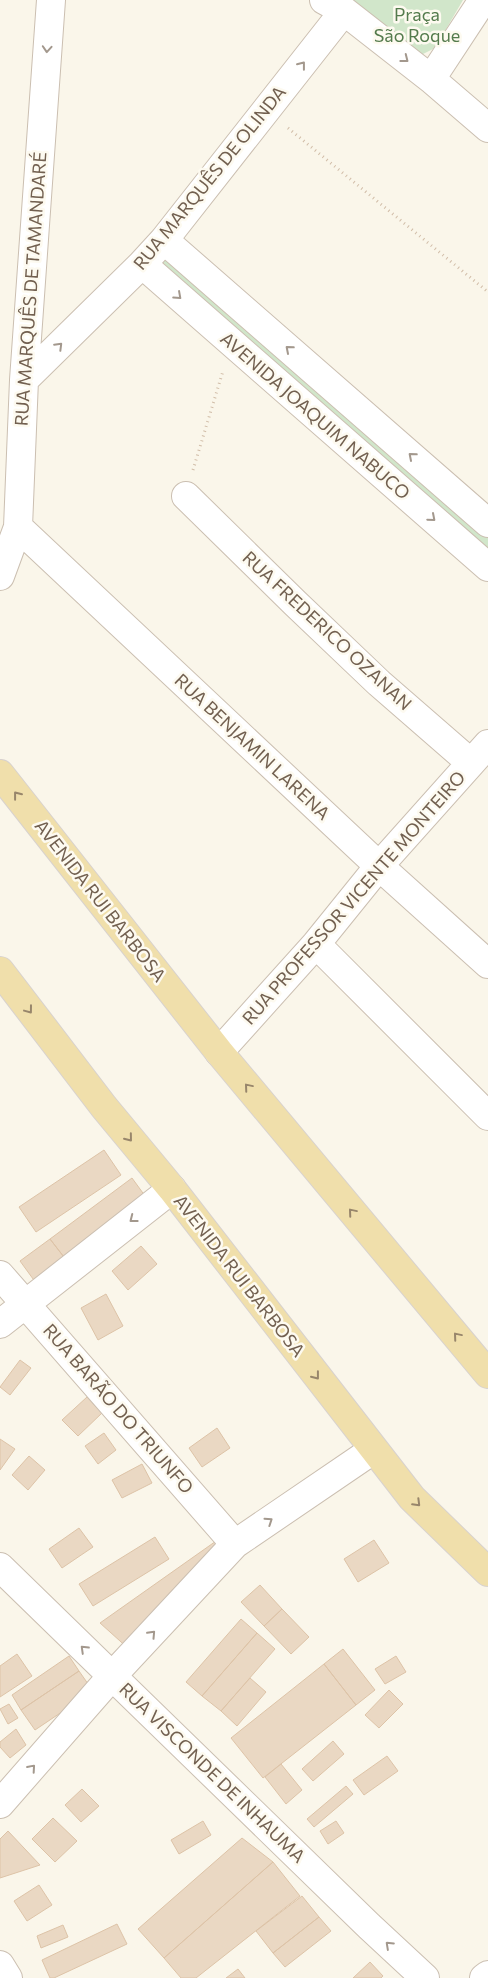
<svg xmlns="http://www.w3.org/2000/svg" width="488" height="1978" font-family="Commissioner,sans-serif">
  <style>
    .green { fill: #d1e6ca }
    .building { fill: #ead8c3; stroke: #ddc3a7 }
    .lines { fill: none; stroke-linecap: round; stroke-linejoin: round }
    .minor-casing { stroke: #cbbfb1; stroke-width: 30 }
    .major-casing { stroke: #d8d2ce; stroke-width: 30 }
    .path { stroke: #d1bda8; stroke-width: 3; stroke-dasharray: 1 4; stroke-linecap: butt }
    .minor { stroke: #fff; stroke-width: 28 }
    .major { stroke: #f0dfab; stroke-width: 28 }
    .oneway { stroke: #a3988d }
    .oneway2 { stroke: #98866b }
    .labels { text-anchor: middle; stroke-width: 5; stroke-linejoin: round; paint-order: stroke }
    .park-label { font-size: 18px; fill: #547b4d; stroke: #fdfaf0 }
    .street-label { font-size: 18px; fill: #726050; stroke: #fdfaf0 }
  </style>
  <rect width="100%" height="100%" fill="#faf6ea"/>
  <path class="green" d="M 337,0 L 463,0 L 435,48 L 423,54 L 414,56 Z
    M 165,246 L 488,529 L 488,561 L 150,263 Z"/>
  <path class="building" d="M 104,1150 L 121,1175 L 36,1232 L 19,1207 Z
    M 132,1178 L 148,1200 L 67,1261 L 50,1239 Z
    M 50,1239 L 67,1261 L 36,1283 L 20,1261 Z
    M 141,1246 L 157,1264 L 128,1290 L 112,1271 Z
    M 106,1294 L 123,1326 L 98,1340 L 81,1308 Z
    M 20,1360 L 31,1368 L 10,1395 L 0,1387 Z
    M 87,1397 L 102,1413 L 78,1436 L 62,1420 Z
    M 217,1428 L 230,1448 L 202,1467 L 189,1448 Z
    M 104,1433 L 116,1450 L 98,1464 L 85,1446 Z
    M 0,1439 L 15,1449 L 0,1470 Z
    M 29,1456 L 45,1470 L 28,1490 L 12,1475 Z
    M 142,1464 L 152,1483 L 122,1498 L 112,1480 Z
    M 79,1528 L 93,1547 L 62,1568 L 49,1549 Z
    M 226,1534 L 130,1650 L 100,1623 Z
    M 155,1537 L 169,1559 L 93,1606 L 79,1584 Z
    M 374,1540 L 389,1563 L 358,1582 L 344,1559 Z
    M 260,1585 L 282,1609 L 264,1626 L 241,1602 Z
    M 282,1609 L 309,1637 L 291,1654 L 264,1626 Z
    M 241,1619 L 257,1633 L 202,1696 L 186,1682 Z
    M 257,1633 L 275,1649 L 221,1711 L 202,1696 Z
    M 343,1649 L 375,1690 L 356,1705 L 324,1664 Z
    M 17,1654 L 32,1676 L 0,1697 L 0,1666 Z
    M 69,1656 L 79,1671 L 21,1710 L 12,1695 Z
    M 396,1656 L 406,1672 L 385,1684 L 375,1669 Z
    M 324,1664 L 356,1705 L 263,1778 L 231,1738 Z
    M 79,1671 L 93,1691 L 35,1730 L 21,1710 Z
    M 250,1678 L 266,1692 L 237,1726 L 221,1711 Z
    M 389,1690 L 403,1704 L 379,1728 L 365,1715 Z
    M 9,1704 L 18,1718 L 8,1724 L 0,1709 Z
    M 16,1729 L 26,1745 L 10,1758 L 0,1747 L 0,1742 Z
    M 333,1741 L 344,1754 L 313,1781 L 302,1769 Z
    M 387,1756 L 398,1771 L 364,1795 L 353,1780 Z
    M 281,1764 L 302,1790 L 286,1804 L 265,1777 Z
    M 346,1786 L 353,1794 L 314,1827 L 307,1819 Z
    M 82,1789 L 99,1806 L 81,1822 L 65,1805 Z
    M 53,1818 L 77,1841 L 55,1862 L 32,1839 Z
    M 203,1821 L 211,1835 L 179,1854 L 171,1840 Z
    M 336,1821 L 344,1833 L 328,1844 L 320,1831 Z
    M 8,1831 L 40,1865 L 0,1878 L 0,1839 Z
    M 242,1838 L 273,1862 L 164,1958 L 138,1929 Z
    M 273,1862 L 300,1896 L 196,1978 L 181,1978 L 164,1958 Z
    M 39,1885 L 52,1905 L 27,1921 L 14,1901 Z
    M 302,1896 L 319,1917 L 273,1953 L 256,1931 Z
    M 319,1917 L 331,1931 L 285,1967 L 273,1953 Z
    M 117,1924 L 127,1944 L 54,1978 L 50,1978 L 42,1960 Z
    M 63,1925 L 68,1937 L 41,1948 L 37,1936 Z
    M 370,1962 L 383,1976 L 381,1978 L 353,1978 Z
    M 238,1969 L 245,1978 L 226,1978 Z"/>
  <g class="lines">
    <g class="minor-casing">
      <path id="minor" d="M 324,0 L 344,11 L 431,79 L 488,128
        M 431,79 L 483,0
        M 164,240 L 488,523
        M 142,264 L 488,567
        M 24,380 L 142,264 L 164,240 L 344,11
        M 186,496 L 295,603 L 379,683 L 471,763
        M 18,527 L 379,866 L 488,964
        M 0,576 L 18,527 L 24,380 L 51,0
        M 316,944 L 488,1116
        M 219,1052 L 316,944 L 379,866 L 488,744
        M 0,1275 L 235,1544
        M 0,1324 L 172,1189
        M 0,1567 L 369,1926 L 425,1978
        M 0,1804 L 112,1676 L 235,1544 L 373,1450
        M 0,1965 L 8,1978
        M 484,1978 L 488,1975"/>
    </g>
    <g class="major-casing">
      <path id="major" d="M 0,774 L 219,1052 L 488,1374
        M 0,971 L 104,1107 L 172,1189 L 412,1498 L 488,1572"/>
    </g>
    <path class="path" d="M 288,128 L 488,292
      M 193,470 L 223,371"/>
    <use href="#minor" class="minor"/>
    <use href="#major" class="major"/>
  </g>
  <defs><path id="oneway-chevron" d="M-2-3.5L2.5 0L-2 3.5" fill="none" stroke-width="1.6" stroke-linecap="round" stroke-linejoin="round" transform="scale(1.25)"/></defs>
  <g class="oneway">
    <use href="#oneway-chevron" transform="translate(47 49) rotate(94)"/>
    <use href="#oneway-chevron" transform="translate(405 59) rotate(38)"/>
    <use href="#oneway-chevron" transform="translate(302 65) rotate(-52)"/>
    <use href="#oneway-chevron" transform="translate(178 296) rotate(42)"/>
    <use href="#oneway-chevron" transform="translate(59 346) rotate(-45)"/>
    <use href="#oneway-chevron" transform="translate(289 349) rotate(-139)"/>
    <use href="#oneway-chevron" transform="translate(412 456) rotate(-139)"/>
    <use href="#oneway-chevron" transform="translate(432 518) rotate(41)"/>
    <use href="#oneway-chevron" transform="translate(133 1219) rotate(142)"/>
    <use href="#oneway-chevron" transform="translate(269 1521) rotate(-34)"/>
    <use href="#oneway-chevron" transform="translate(152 1634) rotate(-47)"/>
    <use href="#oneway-chevron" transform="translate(84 1649) rotate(-136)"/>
    <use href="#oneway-chevron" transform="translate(32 1768) rotate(-49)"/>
    <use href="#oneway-chevron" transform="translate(389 1945) rotate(-137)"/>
  </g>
  <g class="oneway2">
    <use href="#oneway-chevron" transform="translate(17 795) rotate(-128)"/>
    <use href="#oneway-chevron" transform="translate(29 1010) rotate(53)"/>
    <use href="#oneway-chevron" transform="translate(248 1087) rotate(-130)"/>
    <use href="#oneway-chevron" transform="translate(129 1138) rotate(51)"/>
    <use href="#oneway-chevron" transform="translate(352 1212) rotate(-130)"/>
    <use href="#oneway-chevron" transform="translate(457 1336) rotate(-130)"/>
    <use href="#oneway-chevron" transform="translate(316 1376) rotate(52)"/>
    <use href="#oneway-chevron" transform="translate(417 1503) rotate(45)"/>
  </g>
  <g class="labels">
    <g class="park-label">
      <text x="417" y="21">Praça<tspan x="417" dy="21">São Roque</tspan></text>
    </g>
    <g class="street-label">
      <text transform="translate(210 178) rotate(-51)" y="6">RUA MARQUÊS DE OLINDA</text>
      <text transform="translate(31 289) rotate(-86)" y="6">RUA MARQUÊS DE TAMANDARÉ</text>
      <text transform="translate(315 416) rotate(41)" y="6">AVENIDA JOAQUIM NABUCO</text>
      <text transform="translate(327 631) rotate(43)" y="6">RUA FREDERICO OZANAN</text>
      <text transform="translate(252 747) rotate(43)" y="6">RUA BENJAMIN LARENA</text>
      <text transform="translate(354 898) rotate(-49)" y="6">RUA PROFESSOR VICENTE MONTEIRO</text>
      <text transform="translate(100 901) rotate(52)" y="6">AVENIDA RUI BARBOSA</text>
      <text transform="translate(239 1276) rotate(52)" y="6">AVENIDA RUI BARBOSA</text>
      <text transform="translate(118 1409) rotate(49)" y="6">RUA BARÃO DO TRIUNFO</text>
      <text transform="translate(212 1773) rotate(44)" y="6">RUA VISCONDE DE INHAUMA</text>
    </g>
  </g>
</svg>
